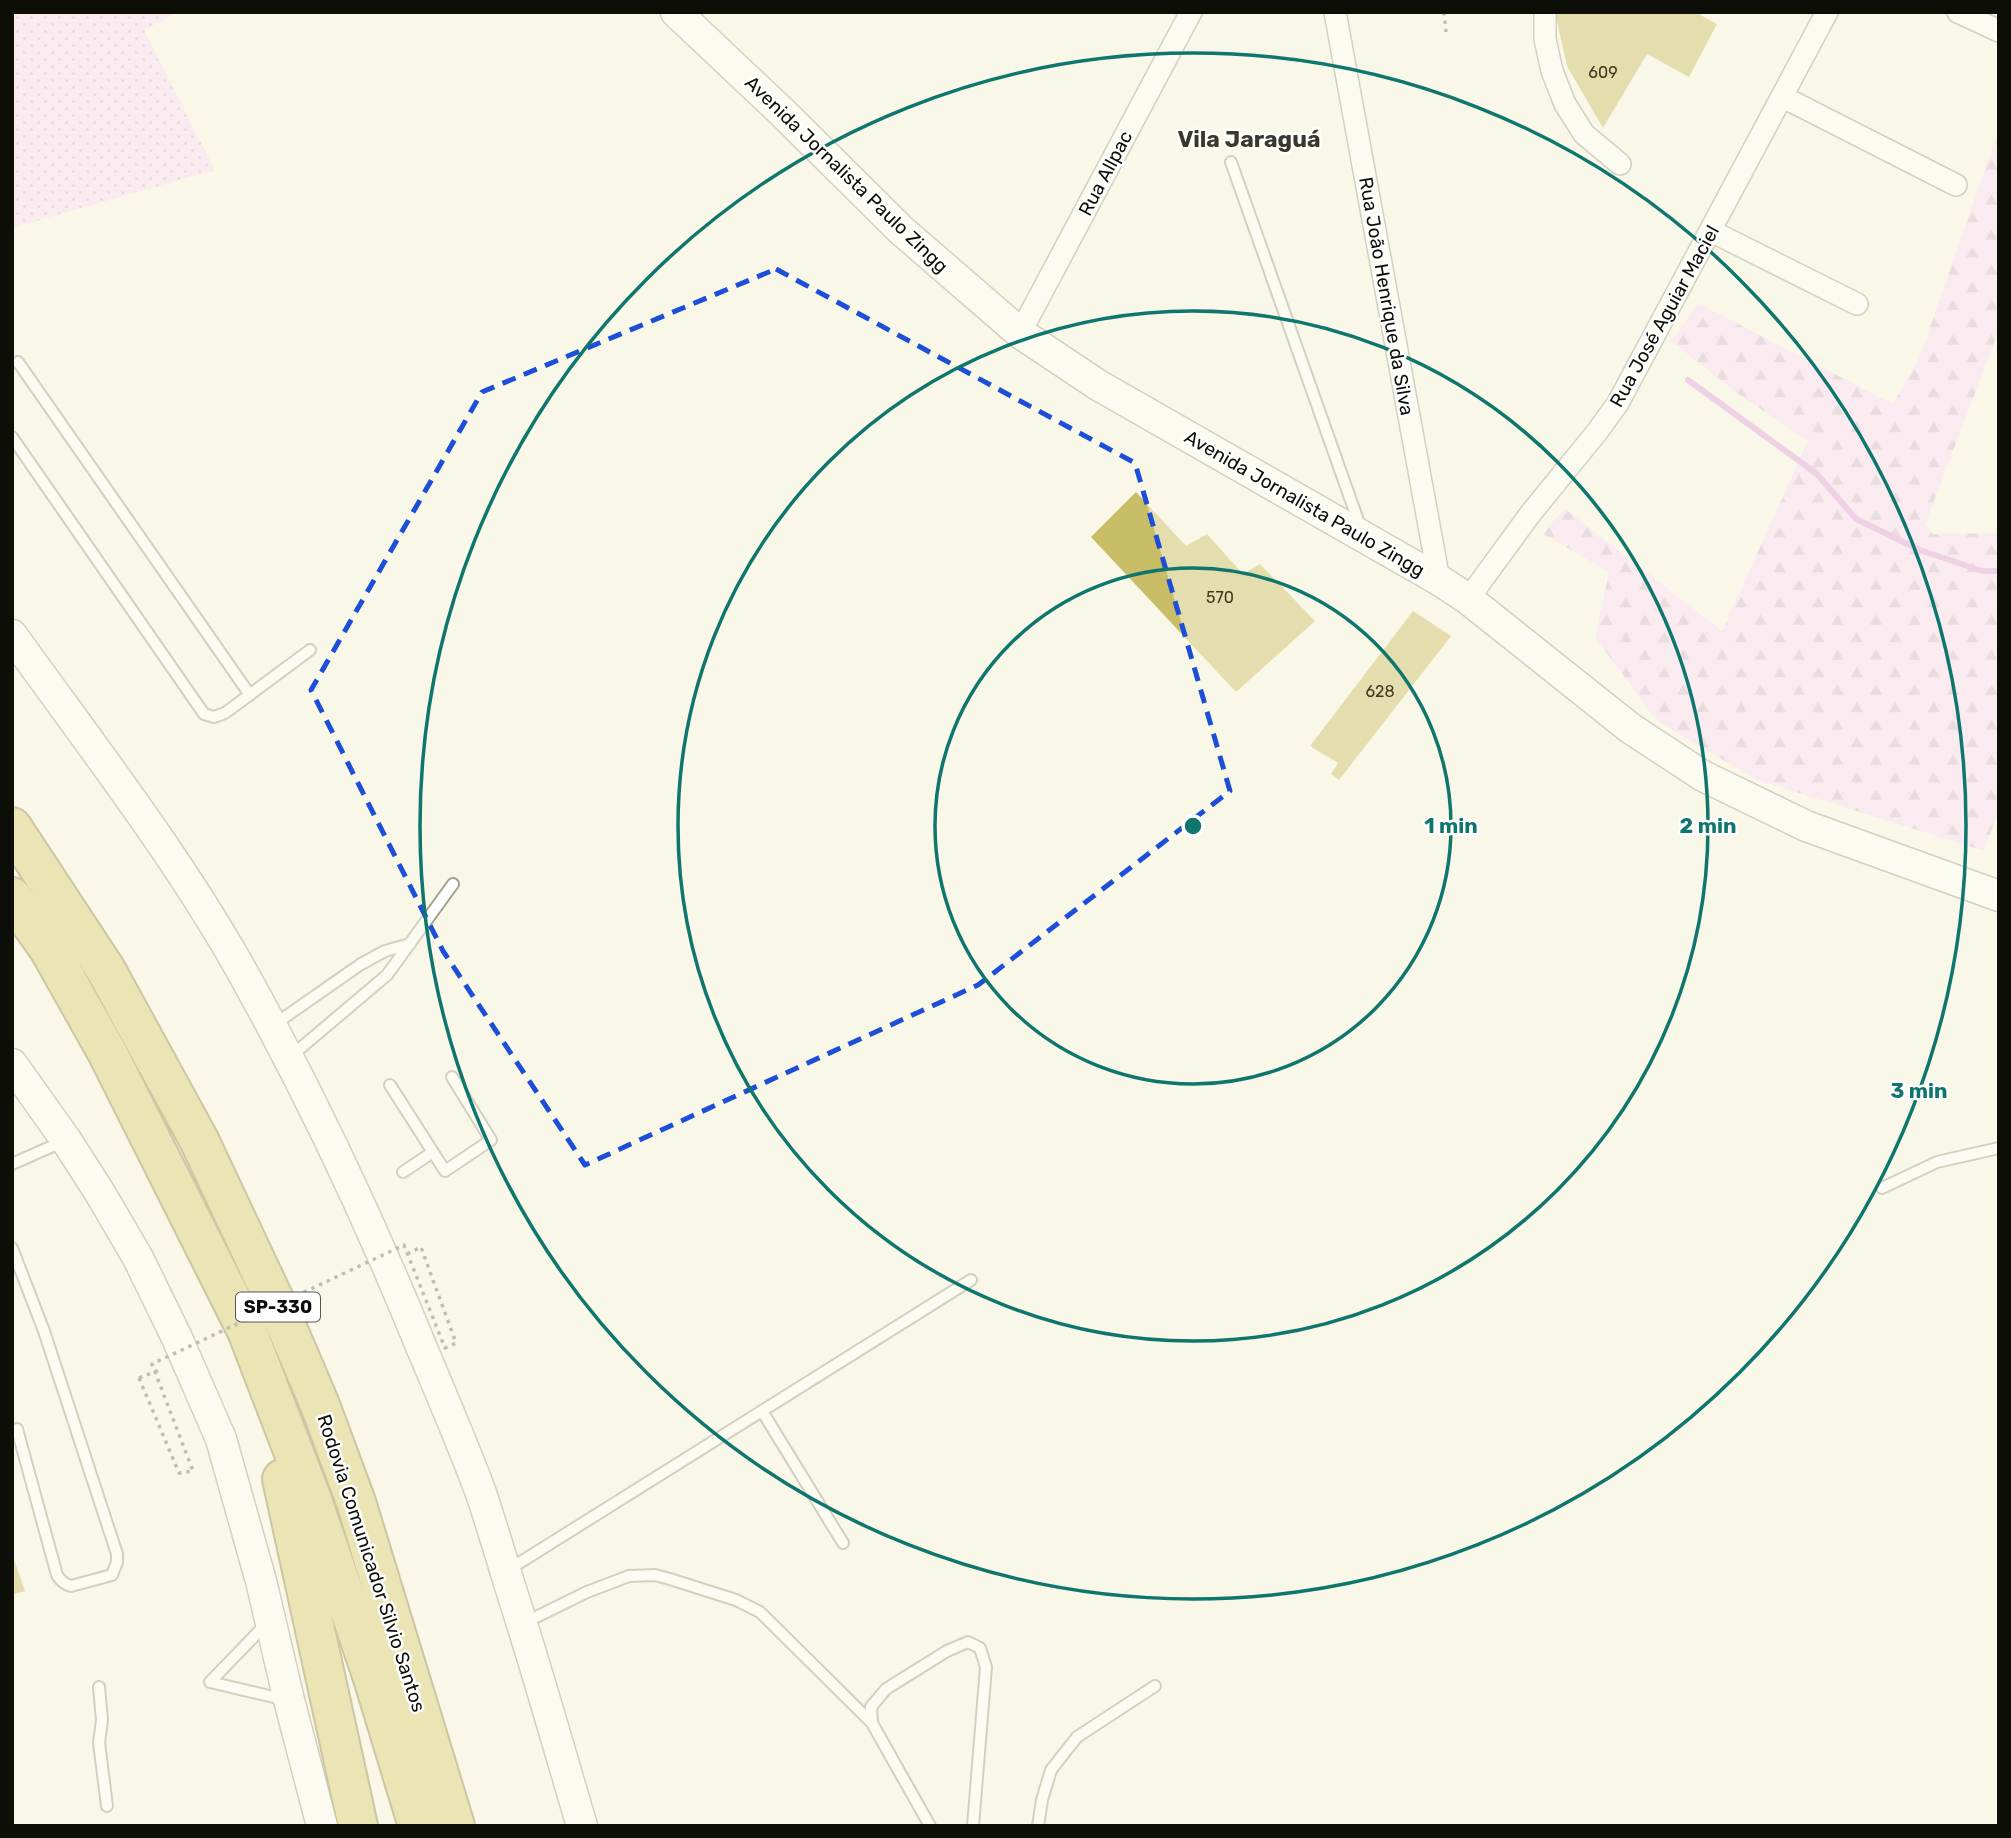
<svg xmlns="http://www.w3.org/2000/svg" width="2011" height="1838" font-family="Rubik,sans-serif">
  <style>
    .grass { fill: url(#grass-dots) }
    .forest { fill: url(#forest-firs) }
    .lines { fill: none; stroke-linecap: round; stroke-linejoin: round }
    .stream { stroke: #e0a3e0; stroke-width: 6 }
    .building { fill: #cabd68 }
    .lane-casing { stroke: #a2a091; stroke-width: 14 }
    .street-casing { stroke: #a2a091; stroke-width: 24 }
    .secondary-casing { stroke: #a2a091; stroke-width: 33 }
    .highway-casing { stroke: #928a50; stroke-width: 42 }
    .path { stroke: #7a796f; stroke-width: 3.5; stroke-dasharray: 3.5 5; stroke-linecap: butt }
    .lane { stroke: #fff; stroke-width: 10 }
    .street { stroke: #fff; stroke-width: 21 }
    .secondary { stroke: #fff; stroke-width: 30 }
    .highway { stroke: #d9cc76; stroke-width: 38 }
    .path-bridge { stroke: #7a796f; stroke-width: 3.5; stroke-dasharray: 3.5 5; stroke-linecap: butt }
    .marked { fill: none; stroke: #1d4ed8; stroke-width: 5; stroke-dasharray: 14 9; stroke-linejoin: round }
    .ring { fill: none; stroke: #0f766e; stroke-width: 3.5 }
    .labels { text-anchor: middle; stroke-width: 5; stroke-linejoin: round; paint-order: stroke }
    .number-label { font-size: 16px; fill: #3d3a20 }
    .shield { fill: #fff; stroke: #565652; stroke-width: 2 }
    .shield-label { font-size: 18px; font-weight: bold; fill: #0e0e08 }
    .street-label { font-size: 19px; fill: #0e0e08; stroke: #fff }
    .quarter-label { font-size: 23px; font-weight: bold; fill: #3a382c; stroke: #fff }
    .centre { fill: #0f766e; stroke: #fff; stroke-width: 3.5 }
    .ring-label { font-size: 21px; text-anchor: middle; font-weight: bold; fill: #0f766e; stroke: #fff; stroke-width: 5; stroke-linejoin: round; paint-order: stroke }
  </style>
  <defs>
    <pattern id="grass-dots" width="8" height="8" patternUnits="userSpaceOnUse" patternTransform="scale(1.75)"><rect width="8" height="8" fill="#fbdbfa"/><path d="M2 2h.1M6 6h.1" fill="none" stroke="#d6bbd5" stroke-width="1.8" stroke-linecap="round"/></pattern>
    <pattern id="forest-firs" width="22" height="20" patternUnits="userSpaceOnUse" patternTransform="scale(1.75)"><rect width="22" height="20" fill="#fbdbfa"/><path d="M5 1l3.5 6h-7zM16 11l3.5 6h-7z" fill="#d6bbd5"/></pattern>
  </defs>
  <rect width="100%" height="100%" fill="#f9f7e7"/>
  <path class="grass" d="M 12,12 L 178,12 L 144,30 L 215,170 L 12,228 Z"/>
  <path class="forest" d="M 1999,129 L 1999,330 L 1925,525 L 1933,534 L 1999,533 L 1999,809 L 1984,851 L 1757,780 L 1656,720 L 1595,637 L 1609,572 L 1543,534 L 1564,508 L 1722,631 L 1808,441 L 1734,391 L 1671,341 L 1698,303 L 1893,404 L 1920,356 Z"/>
  <g class="lines">
    <path class="stream" d="M 1688,380 L 1817,474 L 1856,519 L 1920,550 L 1982,571 L 1999,571"/>
  </g>
  <path class="building" d="M 1555,12 L 1695,12 L 1717,24 L 1689,77 L 1647,54 L 1603,128 L 1567,66 Z
    M 1136,492 L 1186,546 L 1207,534 L 1243,574 L 1260,564 L 1315,621 L 1236,692 L 1091,537 Z
    M 1413,611 L 1451,636 L 1339,780 L 1331,774 L 1338,763 L 1310,746 Z
    M 12,1554 L 25,1591 L 12,1595 Z"/>
  <g class="lines">
    <g class="lane-casing">
      <path id="lane" d="M 1231,162 L 1360,526
        M 18,362 L 250,695
        M 12,437 L 204,714 L 214,717 L 225,713 L 310,650
        M 275,1024 L 361,964 L 385,951 L 410,944
        M 290,1057 L 387,975 L 453,884
        M 390,1085 L 445,1171 L 491,1140 L 452,1077
        M 12,1164 L 64,1141
        M 403,1172 L 433,1152
        M 1882,1188 L 1937,1162 L 1999,1148
        M 12,1248 L 44,1331 L 117,1554 L 117,1562 L 112,1575 L 71,1586 C 64,1584 61,1581 57,1575 L 17,1429
        M 762,1411 L 843,1543
        M 508,1570 L 971,1280
        M 524,1623 L 587,1592 L 629,1576 L 655,1575 L 670,1579 L 736,1600 L 760,1612 L 872,1723
        M 210,1682 L 268,1622
        M 210,1682 L 286,1700
        M 99,1687 L 102,1720 L 99,1743 L 107,1806
        M 930,1826 L 872,1723 L 871,1707 L 886,1689 L 947,1651 L 968,1642 L 980,1648 L 986,1667 L 973,1826
        M 1038,1826 L 1042,1800 L 1051,1770 L 1077,1737 L 1155,1686"/>
    </g>
    <g class="street-casing">
      <path id="street" d="M 1335,12 L 1439,580
        M 1545,12 L 1545,39 L 1552,71 L 1565,104 L 1584,134 L 1620,164
        M 1958,12 L 1999,31
        M 1783,97 L 1956,185
        M 1711,231 L 1857,304
        M 1020,333 L 1191,12
        M 1468,599 L 1531,513 L 1597,432 L 1618,403 L 1827,12"/>
    </g>
    <g class="secondary-casing">
      <path id="secondary" d="M 676,12 L 783,113 L 901,230 L 1020,333 L 1098,385 L 1439,580 L 1468,599 L 1630,728 L 1703,776 L 1806,826 L 1999,896
        M 12,635 C 90,744 173,850 239,966 C 309,1091 369,1218 423,1351 C 443,1398 463,1445 481,1493 C 491,1523 500,1553 509,1583 C 535,1663 558,1745 582,1826
        M 12,1064 L 66,1140 L 100,1193 L 138,1258 L 177,1338 L 221,1439 L 261,1581 L 289,1700 L 322,1826"/>
    </g>
    <g class="highway-casing">
      <path id="highway" d="M 12,827 L 106,970 L 199,1140 L 285,1323 L 320,1405 L 356,1502 L 455,1826
        M 12,897 L 49,949 L 108,1054 L 247,1331 L 311,1497 L 372,1675 L 418,1826
        M 282,1479 L 358,1826"/>
    </g>
    <path class="path" d="M 1444,12 L 1446,32
      M 407,1254 L 421,1247
      M 139,1378 L 162,1369"/>
    <use href="#lane" class="lane"/>
    <use href="#street" class="street"/>
    <use href="#secondary" class="secondary"/>
    <use href="#highway" class="highway"/>
    <path class="path-bridge" d="M 139,1378 L 179,1473 L 193,1471 L 152,1364 L 404,1245 L 445,1348 L 456,1343 L 421,1247"/>
  </g>
  <path d="M0 0H2011V1838H0ZM 776,269 L 1135,463 L 1230,791 L 978,985 L 585,1165 L 443,951 L 311,690 L 482,392 Z" fill="#f9f7e7" fill-opacity=".55" fill-rule="evenodd"/>
  <path class="marked" d="M 776,269 L 1135,463 L 1230,791 L 978,985 L 585,1165 L 443,951 L 311,690 L 482,392 Z"/>
  <g class="ring">
    <circle cx="1193" cy="826" r="258"/>
    <circle cx="1193" cy="826" r="515"/>
    <circle cx="1193" cy="826" r="773"/>
  </g>
  <g class="labels">
    <g class="number-label">
      <text x="1603" y="78">609</text>
      <text x="1220" y="603">570</text>
      <text x="1380" y="697">628</text>
    </g>
    <rect class="shield" x="236" y="1292.5" width="84" height="29" rx="5"/>
    <g class="shield-label">
      <text x="278" y="1313">SP-330</text>
    </g>
    <g class="street-label">
      <text transform="translate(1105 173) rotate(-62)" y="7">Rua Allpac</text>
      <text transform="translate(847 174) rotate(44)" y="7">Avenida Jornalista Paulo Zingg</text>
      <text transform="translate(1387 296) rotate(80)" y="7">Rua João Henrique da Silva</text>
      <text transform="translate(1664 316) rotate(-61)" y="7">Rua José Aguiar Maciel</text>
      <text transform="translate(1305 503) rotate(30)" y="7">Avenida Jornalista Paulo Zingg</text>
      <text transform="translate(372 1563) rotate(72)" y="7">Rodovia Comunicador Silvio Santos</text>
    </g>
    <g class="quarter-label">
      <text x="1249" y="147">Vila Jaraguá</text>
    </g>
  </g>
  <circle cx="1193" cy="826" r="10" class="centre"/>
  <g class="ring-label">
    <text x="1451" y="833">1 min</text>
    <text x="1708" y="833">2 min</text>
    <text x="1919" y="1098">3 min</text>
  </g>
  <rect width="2011" height="1838" fill="none" stroke="#0e0e08" stroke-width="28"/>
</svg>
